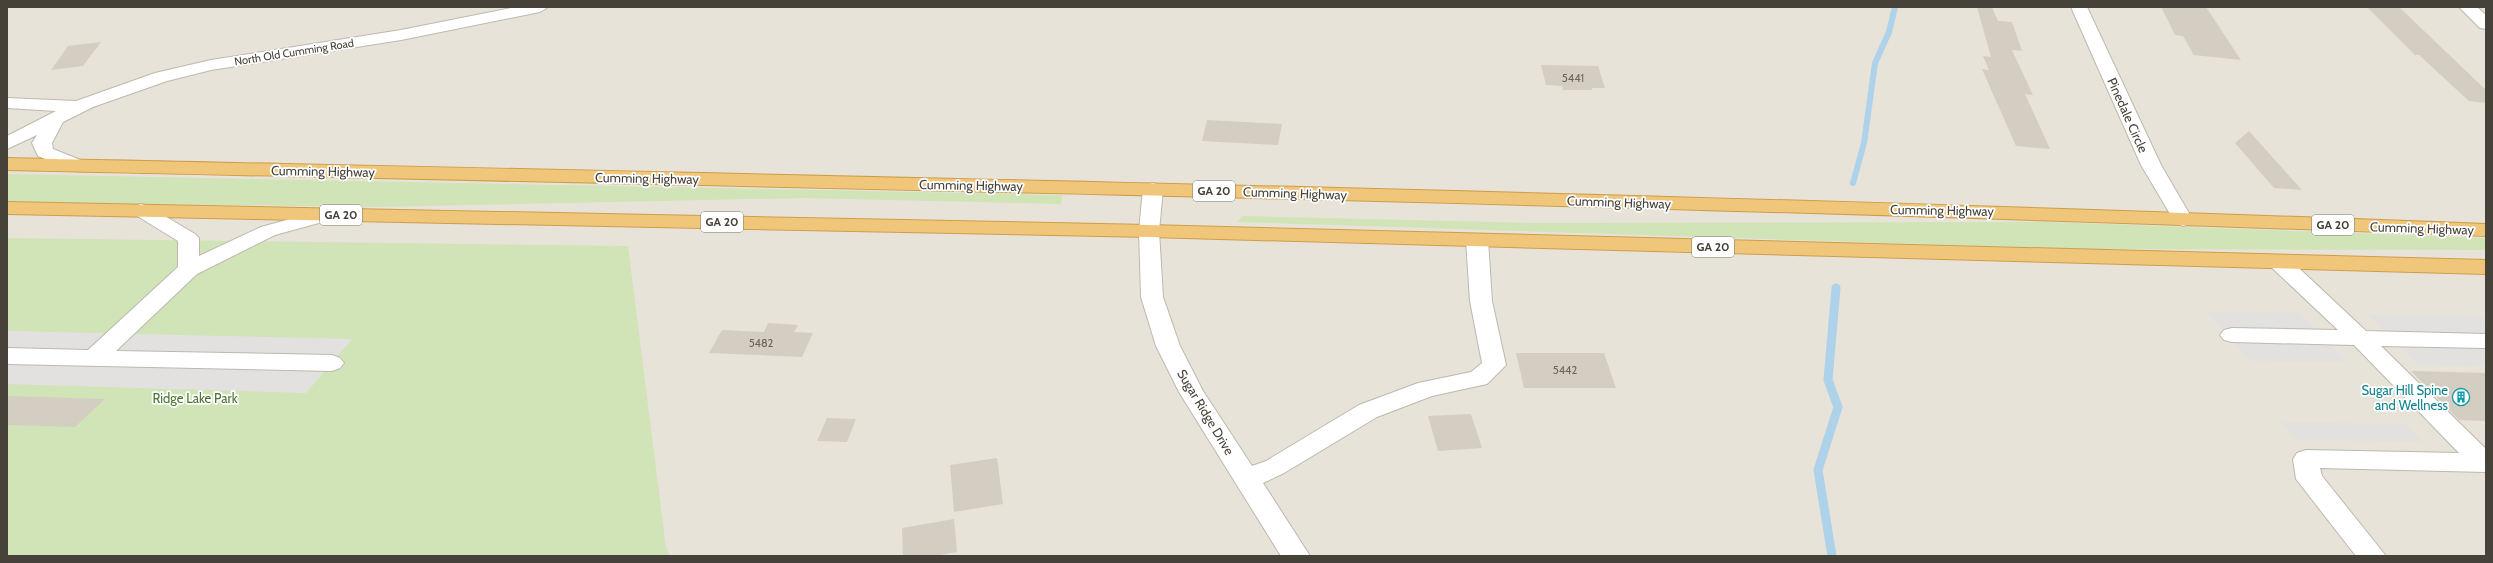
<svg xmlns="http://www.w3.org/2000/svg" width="2493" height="563" font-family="Cabin,sans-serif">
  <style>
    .residential { fill: #e7e3d9 }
    .green { fill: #d0e4b8 }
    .parking { fill: #e3e1df }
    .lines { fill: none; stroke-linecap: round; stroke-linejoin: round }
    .stream-far1 { stroke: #aed2ea; stroke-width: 6 }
    .stream { stroke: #aed2ea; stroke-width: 9 }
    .building { fill: #d4cdc1 }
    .minor-casing { stroke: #beb8ae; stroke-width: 2 }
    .highway-casing { stroke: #ce9d4a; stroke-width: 2 }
    .minor { fill: #fff; fill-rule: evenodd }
    .highway { fill: #f0c77a; fill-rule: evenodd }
    .labels { text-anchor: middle; stroke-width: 3.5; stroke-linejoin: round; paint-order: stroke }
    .far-street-label { font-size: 11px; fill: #474239; stroke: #fff }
    .number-label { font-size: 11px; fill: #6a655b }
    .shield { fill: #fff; stroke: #7e7b74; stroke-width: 1 }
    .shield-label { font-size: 12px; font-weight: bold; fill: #474239 }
    .street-label { font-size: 13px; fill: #474239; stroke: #fff }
    .culture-label { font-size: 13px; fill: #0d838f; stroke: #fff; text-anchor: end }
    .park-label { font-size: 13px; fill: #4b7432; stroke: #fff }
  </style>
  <rect width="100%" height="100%" fill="#f4f1eb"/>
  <path class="residential" d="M 7,7 L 2486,7 L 2486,556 L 7,556 Z"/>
  <path class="green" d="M 7,174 L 1062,195 L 1061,204 L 804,198 L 373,207 L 7,202 Z
    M 1242,216 L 1535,223 L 2049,222 L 2486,238 L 2486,250 L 2071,249 L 1238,222 Z
    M 7,238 L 628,246 L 666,548 L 670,556 L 7,556 Z"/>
  <path class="parking" d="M 2207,312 L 2300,313 L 2347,362 L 2250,361 Z
    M 2368,315 L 2486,317 L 2486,366 L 2418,365 Z
    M 7,331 L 352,339 L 306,393 L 7,384 Z
    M 2281,422 L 2406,424 L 2423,442 L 2296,440 Z"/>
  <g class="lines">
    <path class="stream-far1" d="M 1853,183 L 1864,143 L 1875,63 L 1889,32 L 1895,7"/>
    <path class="stream" d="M 1832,556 L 1818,470 L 1838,407 L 1828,380 L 1836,288"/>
  </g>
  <path class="building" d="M 1977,7 L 1992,7 L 1998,21 L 2012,22 L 2022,51 L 2012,50 L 2033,95 L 2025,94 L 2050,149 L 2016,146 L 1982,69 L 1989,70 L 1983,56 L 1991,57 Z
    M 2161,7 L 2206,7 L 2241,60 L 2194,55 L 2183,36 L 2175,35 Z
    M 2367,7 L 2399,7 L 2486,90 L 2486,103 L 2469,101 L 2419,55 L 2415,55 Z
    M 101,42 L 83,66 L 51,70 L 68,46 Z
    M 1541,65 L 1598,66 L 1605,88 L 1592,88 L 1592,90 L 1563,90 L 1562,86 L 1546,85 Z
    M 1207,120 L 1282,124 L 1278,145 L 1202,141 Z
    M 2249,131 L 2302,190 L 2274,188 L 2235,143 Z
    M 768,323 L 798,325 L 794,332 L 813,333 L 802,357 L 709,353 L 722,330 L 764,332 Z
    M 1516,353 L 1604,353 L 1616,388 L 1524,388 Z
    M 2411,371 L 2486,373 L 2486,421 L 2459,420 Z
    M 7,396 L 105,399 L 75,427 L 7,425 Z
    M 1471,414 L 1482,448 L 1438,451 L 1428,416 Z
    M 827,418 L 856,419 L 847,442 L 817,441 Z
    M 997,458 L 1003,504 L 954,512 L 950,465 Z
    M 954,519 L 957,552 L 935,556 L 903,556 L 902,528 Z"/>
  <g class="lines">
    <g class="minor-casing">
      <path id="minor" d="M 516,7 L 548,7 L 540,12 L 401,40 L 211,70 L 167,81 L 93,107 L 63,122 L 52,143 L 53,149 L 83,161 L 86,165 L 83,169 L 69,169 L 38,156 L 32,143 L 37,135 L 7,149 L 7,136 L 56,111 L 7,108 L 7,98 L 76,101 L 155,73 L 211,60 L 401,30 Z
        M 2071,7 L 2087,7 L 2161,165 L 2193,220 L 2190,224 L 2183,226 L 2176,224 L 2141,165 Z
        M 2459,7 L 2477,7 L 2486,15 L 2486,29 L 2480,28 Z
        M 1153,183 L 1160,185 L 1163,189 L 1159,231 L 1163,297 L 1180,346 L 1203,391 L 1252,466 L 1266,461 L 1359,405 L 1418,383 L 1471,372 L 1482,363 L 1470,301 L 1466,240 L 1470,236 L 1477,234 L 1484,236 L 1488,240 L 1492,301 L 1506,365 L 1487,384 L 1432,396 L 1377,417 L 1284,473 L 1263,483 L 1310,556 L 1281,556 L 1179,392 L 1156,346 L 1141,297 L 1139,231 L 1143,189 L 1146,185 Z
        M 141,204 L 148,206 L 195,234 L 199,238 L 199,256 L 261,227 L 330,208 L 337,210 L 340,214 L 337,218 L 275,235 L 197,274 L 116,351 L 332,355 L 340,358 L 344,363 L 340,368 L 332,371 L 7,364 L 7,348 L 88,350 L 178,267 L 178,241 L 134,214 L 131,210 L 134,206 Z
        M 2278,255 L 2286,256 L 2366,331 L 2486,334 L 2486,348 L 2381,346 L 2486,449 L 2486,472 L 2320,468 L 2322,476 L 2386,556 L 2356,556 L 2296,479 L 2293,459 L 2297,453 L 2306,450 L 2459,453 L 2354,345 L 2232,342 L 2224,340 L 2220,335 L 2224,330 L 2232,328 L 2338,330 L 2270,266 L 2267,261 L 2270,256 Z"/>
    </g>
    <g class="highway-casing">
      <path id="highway" d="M 7,158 C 833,176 1660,192 2486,224 L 2486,236 C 1660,204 833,188 7,170 Z
        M 7,202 L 1149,225 L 2486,260 L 2486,274 L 1149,237 L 7,214 Z"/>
    </g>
    <use href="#minor" class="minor"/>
    <use href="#highway" class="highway"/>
  </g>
  <defs>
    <g id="building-ring" transform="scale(0.9)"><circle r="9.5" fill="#fff" stroke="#0f9aa8" stroke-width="1.5"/><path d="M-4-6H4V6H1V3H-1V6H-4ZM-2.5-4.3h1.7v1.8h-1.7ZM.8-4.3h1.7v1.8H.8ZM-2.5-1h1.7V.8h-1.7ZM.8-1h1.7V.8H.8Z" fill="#0f9aa8"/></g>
  </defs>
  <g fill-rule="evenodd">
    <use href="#building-ring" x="2461" y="397"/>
  </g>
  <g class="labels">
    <g class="far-street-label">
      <text transform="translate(294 52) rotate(-9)" y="4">North Old Cumming Road</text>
    </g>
    <g class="number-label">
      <text x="1573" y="82">5441</text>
      <text x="761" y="347">5482</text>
      <text x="1565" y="374">5442</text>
    </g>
    <g class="shield">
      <rect x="1193" y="181" width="42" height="20" rx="3"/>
      <rect x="320" y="205" width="42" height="20" rx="3"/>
      <rect x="701" y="212" width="42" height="20" rx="3"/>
      <rect x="2312" y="215" width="42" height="20" rx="3"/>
      <rect x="1692" y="237" width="42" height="20" rx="3"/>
    </g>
    <g class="shield-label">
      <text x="1214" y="195">GA 20</text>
      <text x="341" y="219">GA 20</text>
      <text x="722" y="226">GA 20</text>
      <text x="2333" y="229">GA 20</text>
      <text x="1713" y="251">GA 20</text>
    </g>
    <g class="street-label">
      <text transform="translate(2128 115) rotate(66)" y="5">Pinedale Circle</text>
      <text transform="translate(323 171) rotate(1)" y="5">Cumming Highway</text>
      <text transform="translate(647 178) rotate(1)" y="5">Cumming Highway</text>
      <text transform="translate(971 185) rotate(1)" y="5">Cumming Highway</text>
      <text transform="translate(1295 193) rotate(2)" y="5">Cumming Highway</text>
      <text transform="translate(1619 202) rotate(2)" y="5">Cumming Highway</text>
      <text transform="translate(1942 210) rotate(1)" y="5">Cumming Highway</text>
      <text transform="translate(2422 228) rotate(2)" y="5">Cumming Highway</text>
      <text transform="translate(1206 412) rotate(59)" y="5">Sugar Ridge Drive</text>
    </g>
    <g class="culture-label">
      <text x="2448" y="395">Sugar Hill Spine<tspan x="2448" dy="15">and Wellness</tspan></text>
    </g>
    <g class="park-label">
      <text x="195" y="403">Ridge Lake Park</text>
    </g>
  </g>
  <rect width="2493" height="563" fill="none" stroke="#474239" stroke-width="16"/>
</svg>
